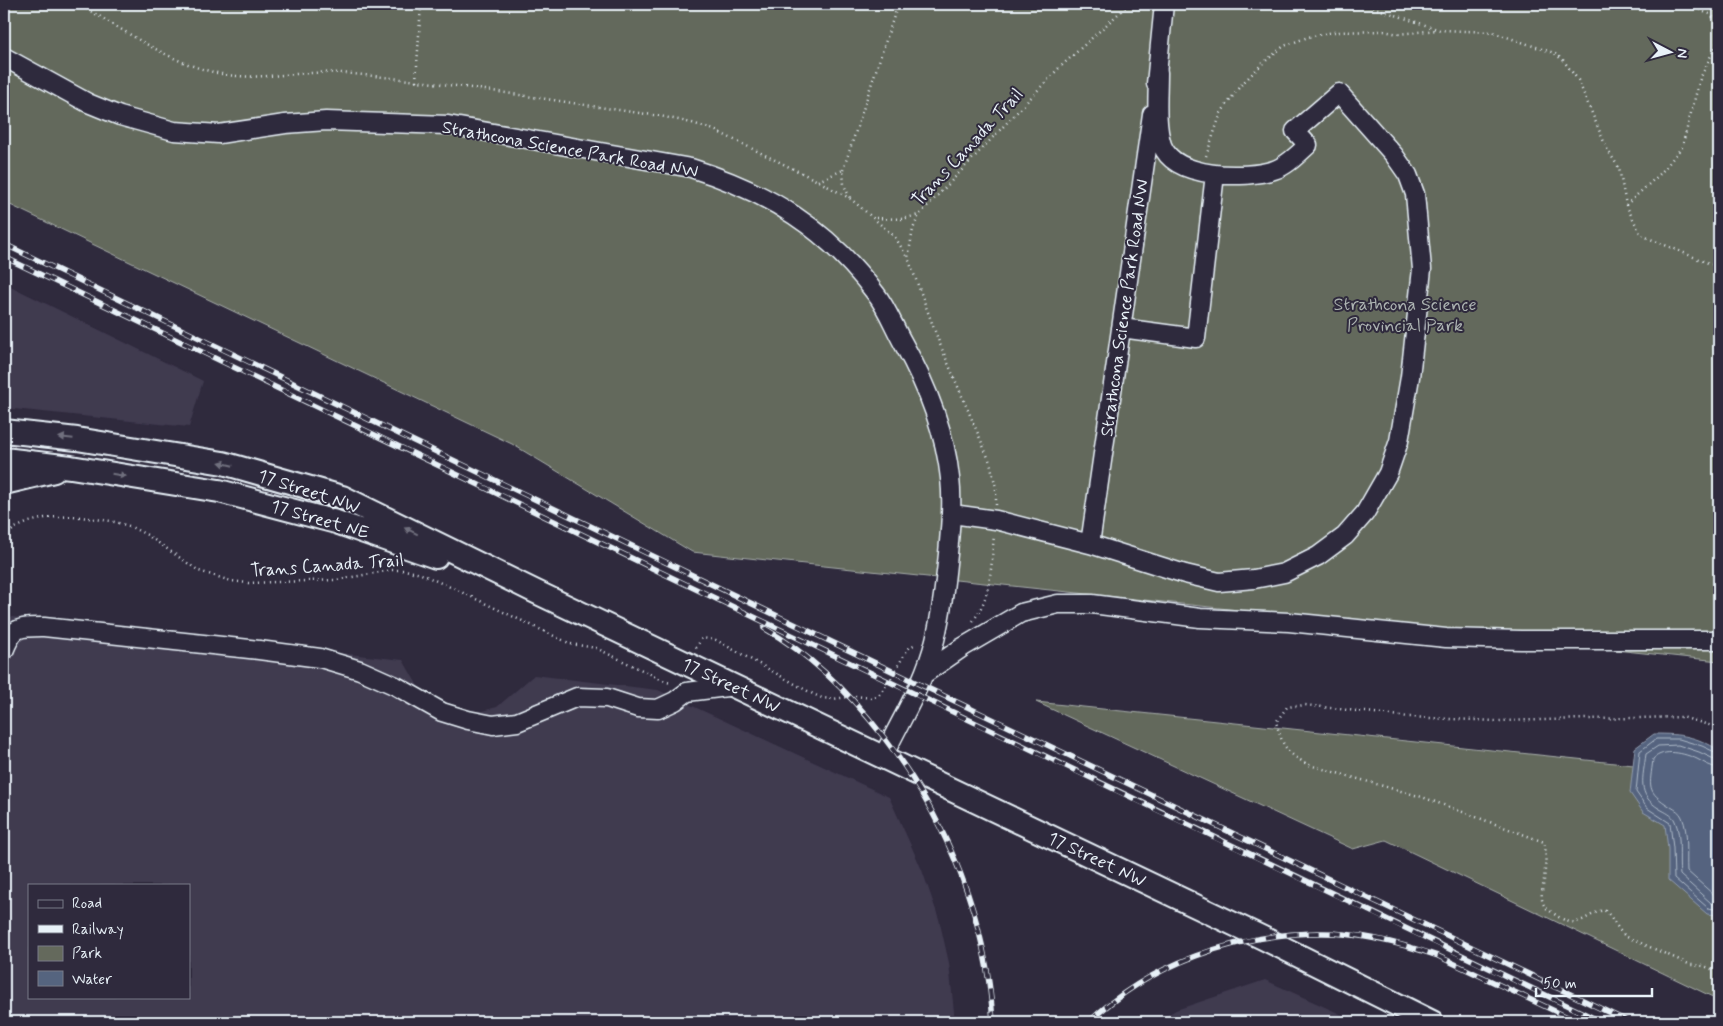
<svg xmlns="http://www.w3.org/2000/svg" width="1723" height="1026" font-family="Mynerve,sans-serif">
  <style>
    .built { fill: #403a50; fill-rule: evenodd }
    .green { fill: #64695c; stroke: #a6adaa }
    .water { fill: #55647f; stroke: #909caf }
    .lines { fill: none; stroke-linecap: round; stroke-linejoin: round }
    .shore { stroke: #adb9c8; stroke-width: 1 }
    .minor-casing { stroke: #e8f1f8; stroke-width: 21 }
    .major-casing { stroke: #e8f1f8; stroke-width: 26 }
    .path { stroke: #e8f1f8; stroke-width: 2.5; stroke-dasharray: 1 4; stroke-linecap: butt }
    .minor { stroke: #2f2a3d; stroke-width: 18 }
    .major { stroke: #2f2a3d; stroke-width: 22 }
    .rail-casing { stroke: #e8f1f8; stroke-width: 5.5 }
    .rail { stroke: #2f2a3d; stroke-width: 4; stroke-dasharray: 11; stroke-linecap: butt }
    .oneway { fill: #70707e }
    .labels { text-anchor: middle; stroke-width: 4; stroke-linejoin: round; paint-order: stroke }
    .street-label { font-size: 18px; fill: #e8f1f8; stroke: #2f2a3d }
    .park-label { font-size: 18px; fill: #adb4b2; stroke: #2f2a3d }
  </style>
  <rect width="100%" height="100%" fill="#2f2a3d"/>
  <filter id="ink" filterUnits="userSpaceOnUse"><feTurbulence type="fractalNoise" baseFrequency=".02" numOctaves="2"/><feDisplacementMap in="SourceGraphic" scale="10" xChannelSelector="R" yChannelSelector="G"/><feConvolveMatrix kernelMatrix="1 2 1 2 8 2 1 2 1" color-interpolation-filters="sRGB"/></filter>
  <g filter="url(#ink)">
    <path class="built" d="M 4,283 L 203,381 L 189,427 L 4,408 Z
      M 4,616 L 403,660 L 422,693 L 433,702 L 468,713 L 482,711 L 497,707 L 534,675 L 658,690 L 889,797 L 922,870 L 939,919 L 949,963 L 955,1022 L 4,1022 ZM 29,885 L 189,885 L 189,997 L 29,997 Z
      M 1265,980 L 1358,1022 L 1155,1022 L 1176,1010 Z"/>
    <path class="green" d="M 4,4 L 1719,4 L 1719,661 L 692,552 L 512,444 L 4,202 Z
      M 1036,702 L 1719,774 L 1719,1000 L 1386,840 L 1353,849 Z"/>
    <path class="water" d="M 1654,734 C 1682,734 1695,736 1719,750 L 1719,915 L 1707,914 L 1668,880 L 1668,849 L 1665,825 L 1643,812 L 1630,793 L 1635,748 Z"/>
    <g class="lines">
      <path class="shore" d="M 1719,754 L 1702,746 L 1679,739 L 1656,739 L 1640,751 L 1636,792 L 1647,808 L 1670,823 L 1673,848 L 1674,878 L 1708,908 L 1719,910
        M 1719,760 L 1714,759 L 1699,752 L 1678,745 L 1658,746 L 1646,754 C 1643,778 1636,795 1660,809 C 1665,812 1673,815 1675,821 C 1682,836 1678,859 1680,875 L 1711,903 L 1719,904
        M 1719,768 C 1710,767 1705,763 1697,759 C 1684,753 1664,748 1653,759 C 1650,787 1645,791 1671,807 C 1676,810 1680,812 1682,817 C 1689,833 1686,855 1687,871 L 1714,895 L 1719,896"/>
      <g class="minor-casing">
        <path id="minor" d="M 4,57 L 88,103 L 120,116 L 174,131 L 219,134 L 285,124 L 326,121 L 448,125 L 691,168 C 768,192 827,228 876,294 C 887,308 894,327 903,343 C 926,384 945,431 950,478 C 953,504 950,529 948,554 C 945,583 942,612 935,640 C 925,682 901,719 883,757
          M 1156,84 L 1164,4
          M 1121,328 L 1196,338 L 1215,174
          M 952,514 L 996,520 L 1090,544 L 1185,574 L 1219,582 L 1254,579 L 1284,573 L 1318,556 L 1345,536 L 1365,513 L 1388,473 L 1399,441 L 1410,377 L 1422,269 L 1415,194 L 1408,175 L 1394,155 L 1339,93 L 1295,131 L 1308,145 C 1298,154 1287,166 1274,170 C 1246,179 1174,179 1162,145 C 1155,123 1158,95 1158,72
          M 1090,544 L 1152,114
          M 4,651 C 14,626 18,627 44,627 L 259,650 L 320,658 L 360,670 L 396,686 L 442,712 L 468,720 L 493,725 L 517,722 L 577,697 L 607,698 L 638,708 L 658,709 L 675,701 L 687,692 L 735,686
          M 924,674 L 963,647 L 1021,613 L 1058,604 L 1092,604 L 1200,618 L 1289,622 L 1446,638 L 1521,640 L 1719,640"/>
      </g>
      <g class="major-casing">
        <path id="major" d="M 4,431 L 77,439 L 223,463 L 342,497 L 534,591 L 1263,938 L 1432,1022
          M 4,459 L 71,467 L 219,491 L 336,522 L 436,557
          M 4,483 L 54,471"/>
      </g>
      <path class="path" d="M 78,4 C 122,28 164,60 213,72 C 254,83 298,70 341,73 C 448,82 554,101 660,116 L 692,123 L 714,130 L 818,181 L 851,199 L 895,237 L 907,257
        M 1363,4 L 1440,30 L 1492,32 L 1554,53 L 1563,60 L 1578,80 L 1607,149 L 1619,168 L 1626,205 L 1641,235 L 1708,263 L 1719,266
        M 1665,4 L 1692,8 L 1710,14 L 1719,25
        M 416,81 L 421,4
        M 1206,156 L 1221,113 L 1240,86 L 1262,64 L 1284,46 L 1308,37 L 1334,32 L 1384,31 L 1398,34 L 1438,30
        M 843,170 L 898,4
        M 818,181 L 843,170 L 844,185 L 850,198
        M 1626,205 L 1660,174 L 1682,147 L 1700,79 L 1717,43 L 1719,28
        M 876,218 L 901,219 L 919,215
        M 996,505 L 996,488 L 990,462 L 939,342 L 908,258 L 913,229 L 919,215 L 1058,69 L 1129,4
        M 4,537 L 15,528 L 29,522 L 45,518 L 73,516 L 111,521 L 129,526 L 147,535 L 199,571 L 231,581 L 248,583 L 336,580 L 392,570 L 405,570 L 421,574 L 459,591 L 571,644 L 596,648 L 667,682 L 671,683
        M 973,621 C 992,596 991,565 994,535
        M 696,648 L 702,638 L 716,640 L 813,694 L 822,698 L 833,699 L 856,696 L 871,698 L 878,696 L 889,682 L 904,655 L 910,647 L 916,644
        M 1719,728 L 1682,717 L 1495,721 L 1409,717 L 1305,705 L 1287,707 L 1276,722 C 1283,747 1286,753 1309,765 L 1422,797 L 1544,842 C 1547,853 1545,869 1544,880 C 1543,888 1540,895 1543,903 C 1545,909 1552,912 1557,916 C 1562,919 1569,923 1575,922 C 1585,921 1593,912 1604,910 C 1614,917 1616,930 1627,937 L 1691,965 L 1704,966 L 1719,972"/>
      <use href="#minor" class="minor"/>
      <use href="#major" class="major"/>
      <g class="rail-casing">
        <path id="rail" d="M 4,244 L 919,684 L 1629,1022
          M 4,257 C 537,512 1068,769 1602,1022
          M 764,628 C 853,679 925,781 961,875 C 979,922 990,972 993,1022
          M 1089,1022 C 1149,964 1236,934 1318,933 C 1358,932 1400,943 1438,956 L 1578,1022"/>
      </g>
      <use href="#rail" class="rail"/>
    </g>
    <defs><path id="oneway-solid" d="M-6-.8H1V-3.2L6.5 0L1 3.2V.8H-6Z" transform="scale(1.25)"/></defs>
    <g class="oneway">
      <use href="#oneway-solid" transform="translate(66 438) rotate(-174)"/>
      <use href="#oneway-solid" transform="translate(226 464) rotate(-166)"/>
      <use href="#oneway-solid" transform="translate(119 475) rotate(9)"/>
      <use href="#oneway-solid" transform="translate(411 531) rotate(-154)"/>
    </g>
  </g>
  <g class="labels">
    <g class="street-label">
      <text transform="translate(967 147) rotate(-47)" y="6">Trans Canada Trail</text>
      <text transform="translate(570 149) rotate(10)" y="6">Strathcona Science Park Road NW</text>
      <text transform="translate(1124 308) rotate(-82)" y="6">Strathcona Science Park Road NW</text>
      <text transform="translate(309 491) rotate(18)" y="6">17 Street NW</text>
      <text transform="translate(320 519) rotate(16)" y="6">17 Street NE</text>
      <text transform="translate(327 565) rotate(-4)" y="6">Trans Canada Trail</text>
      <text transform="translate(731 685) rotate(25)" y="6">17 Street NW</text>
      <text transform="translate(1097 859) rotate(25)" y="6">17 Street NW</text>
    </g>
    <g class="park-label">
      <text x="1405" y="310">Strathcona Science<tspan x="1405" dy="21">Provincial Park</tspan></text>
    </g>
  </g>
  <rect width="1723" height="1026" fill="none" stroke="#2f2a3d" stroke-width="20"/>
  <rect x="10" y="10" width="1703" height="1006" fill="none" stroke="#e8f1f8" stroke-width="2" filter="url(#ink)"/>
  <rect x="28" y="884" width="162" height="115" fill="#2f2a3d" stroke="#797a88"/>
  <rect x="38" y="900" width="25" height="8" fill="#2f2a3d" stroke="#797a88"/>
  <text x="72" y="908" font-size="15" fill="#e8f1f8">Road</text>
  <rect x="38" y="925" width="25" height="8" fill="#e8f1f8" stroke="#797a88"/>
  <text x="72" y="934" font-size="15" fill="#e8f1f8">Railway</text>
  <rect x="38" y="946" width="25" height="15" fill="#64695c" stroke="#797a88"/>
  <text x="72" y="958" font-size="15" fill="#e8f1f8">Park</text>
  <rect x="38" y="971" width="25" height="15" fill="#55647f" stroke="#797a88"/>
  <text x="72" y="984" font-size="15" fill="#e8f1f8">Water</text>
  <g transform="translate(1670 52) rotate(96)" stroke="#2f2a3d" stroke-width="4" paint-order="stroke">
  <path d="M0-4L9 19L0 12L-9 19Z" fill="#e8f1f8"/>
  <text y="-8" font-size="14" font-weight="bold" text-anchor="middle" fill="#e8f1f8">N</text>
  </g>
  <path d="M1536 988v8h116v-8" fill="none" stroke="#e8f1f8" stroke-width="2.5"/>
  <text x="1543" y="988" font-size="15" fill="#e8f1f8" stroke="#2f2a3d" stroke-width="4" paint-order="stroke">50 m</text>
</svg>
